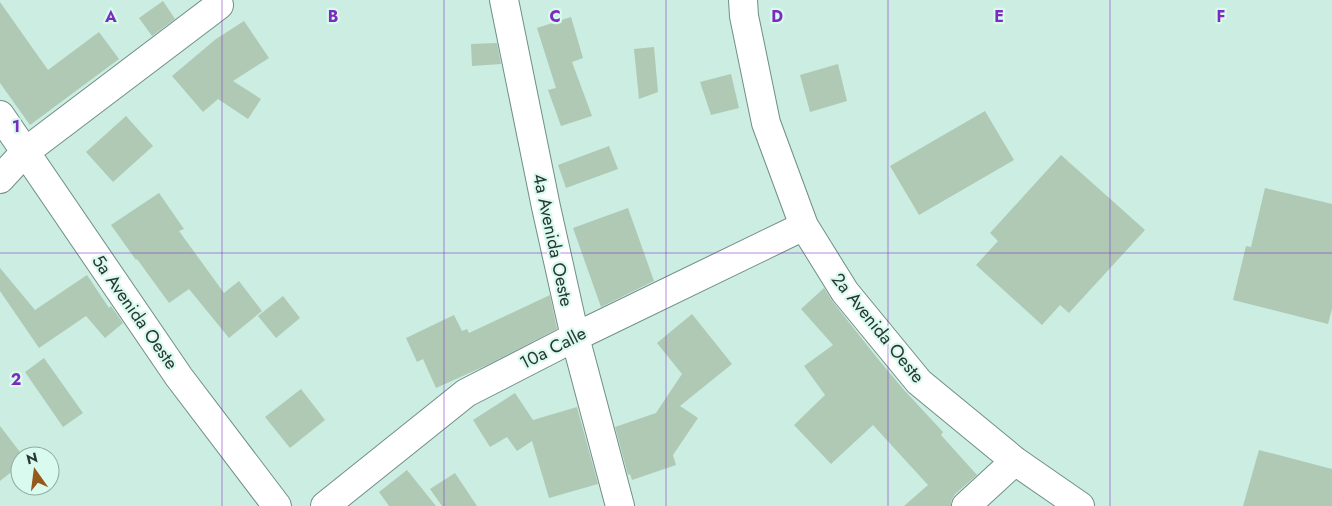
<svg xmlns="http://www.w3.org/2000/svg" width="1332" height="506" font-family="Jost,sans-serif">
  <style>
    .building { fill: #afc9b5 }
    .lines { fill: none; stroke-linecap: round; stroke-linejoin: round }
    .minor-casing { stroke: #708f86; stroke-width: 30 }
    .minor { stroke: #fff; stroke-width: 28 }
    .grid { fill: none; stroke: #7b2cbf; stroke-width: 1; stroke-opacity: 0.55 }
    .labels { text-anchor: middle; stroke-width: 4.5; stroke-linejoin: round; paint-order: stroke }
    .street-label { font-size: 18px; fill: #2a3733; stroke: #d8faef }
    .grid-label { font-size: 16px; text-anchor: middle; font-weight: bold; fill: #7b2cbf; stroke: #d8faef; stroke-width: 4.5; stroke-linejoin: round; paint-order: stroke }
  </style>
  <rect width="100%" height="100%" fill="#cbede2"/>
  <path class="building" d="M 163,1 L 175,19 L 152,36 L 139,18 Z
    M 0,2 L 48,70 L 99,32 L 119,59 L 30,125 L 0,83 Z
    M 571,17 L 583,58 L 572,62 L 592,116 L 561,126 L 548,90 L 556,88 L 537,28 Z
    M 244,21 L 269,58 L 233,81 L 261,99 L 248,119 L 218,99 L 203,112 L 172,76 L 216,39 Z
    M 497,43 L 501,64 L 472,66 L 471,44 Z
    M 654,47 L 658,92 L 639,99 L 634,49 Z
    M 838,64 L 847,101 L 810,112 L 800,75 Z
    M 731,74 L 739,108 L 711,115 L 700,82 Z
    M 985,111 L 1014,160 L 919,215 L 890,166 Z
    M 126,116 L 153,146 L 113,182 L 86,152 Z
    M 609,146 L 618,169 L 566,188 L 558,165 Z
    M 1061,155 L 1145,230 L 1069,313 L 1060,305 L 1042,325 L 976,265 L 998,241 L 990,233 Z
    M 1265,188 L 1332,204 L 1332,309 L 1328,324 L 1233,300 L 1246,246 L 1251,247 Z
    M 159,193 L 184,229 L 179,231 L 224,293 L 239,281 L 262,311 L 229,338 L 189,289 L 169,303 L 137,259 L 136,260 L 111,225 Z
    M 628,208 L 654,281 L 601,307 L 573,228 Z
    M 0,268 L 35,310 L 87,275 L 109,308 L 111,306 L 123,323 L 105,338 L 86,316 L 39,348 L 0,291 Z
    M 824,288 L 833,302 L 878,359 L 904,390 L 943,432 L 941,435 L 977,475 L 955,494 L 951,501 L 951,506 L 904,506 L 928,485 L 873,425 L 831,464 L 794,425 L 825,395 L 804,366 L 833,345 L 801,309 Z
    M 550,295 L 557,329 L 487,365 L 436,388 L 423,359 L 417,362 L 406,338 L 454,315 L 462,331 L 467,329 L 469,333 Z
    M 283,296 L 300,318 L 276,338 L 258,316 Z
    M 692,314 L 732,364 L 680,406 L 698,418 L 673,455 L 676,465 L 632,480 L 630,474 L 628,475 L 615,427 L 656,413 L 682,374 L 657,343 Z
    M 44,358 L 83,413 L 63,427 L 25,372 Z
    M 301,389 L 325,420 L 290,448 L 265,417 Z
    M 515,393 L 533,420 L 577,407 L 598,484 L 549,498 L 532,441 L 517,451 L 507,437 L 490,447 L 473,420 Z
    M 0,426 L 20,452 L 20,465 L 0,481 Z
    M 1259,450 L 1332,469 L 1332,506 L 1243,506 Z
    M 407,470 L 436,506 L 389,506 L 379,492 Z
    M 455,473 L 477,506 L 442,506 L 430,489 Z"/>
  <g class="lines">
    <g class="minor-casing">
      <path id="minor" d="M 504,0 L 546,207 L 575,337 L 620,506
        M 743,0 L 744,16 L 766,123 L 804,226 L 845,292 L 919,382 L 1015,461 L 1080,506
        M 0,115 L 179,377 L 277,506
        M 0,179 L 25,152 L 219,5
        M 325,506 L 466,393 L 575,337 L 804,226
        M 966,506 L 1015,461"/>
    </g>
    <use href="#minor" class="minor"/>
  </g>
  <path class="grid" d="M 222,0 L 222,506M 444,0 L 444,506M 666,0 L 666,506M 888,0 L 888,506M 1110,0 L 1110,506M 0,253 L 1332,253"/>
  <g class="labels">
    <g class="street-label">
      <text transform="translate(553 240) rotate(78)" y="6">4a Avenida Oeste</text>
      <text transform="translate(135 312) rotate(55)" y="6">5a Avenida Oeste</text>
      <text transform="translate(878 328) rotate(51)" y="6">2a Avenida Oeste</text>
      <text transform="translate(553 348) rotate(-27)" y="6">10a Calle</text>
    </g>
  </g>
  <g class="grid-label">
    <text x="111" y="22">A</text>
    <text x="333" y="22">B</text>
    <text x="555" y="22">C</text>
    <text x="777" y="22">D</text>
    <text x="999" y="22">E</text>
    <text x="1221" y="22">F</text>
    <text x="16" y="132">1</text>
    <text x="16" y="385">2</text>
  </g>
  <g transform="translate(35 471) rotate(346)"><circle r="24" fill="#d8faef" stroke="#92aca4"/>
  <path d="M0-4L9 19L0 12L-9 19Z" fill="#955a1b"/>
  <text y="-8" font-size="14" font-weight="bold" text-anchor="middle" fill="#2a3733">N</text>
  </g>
</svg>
